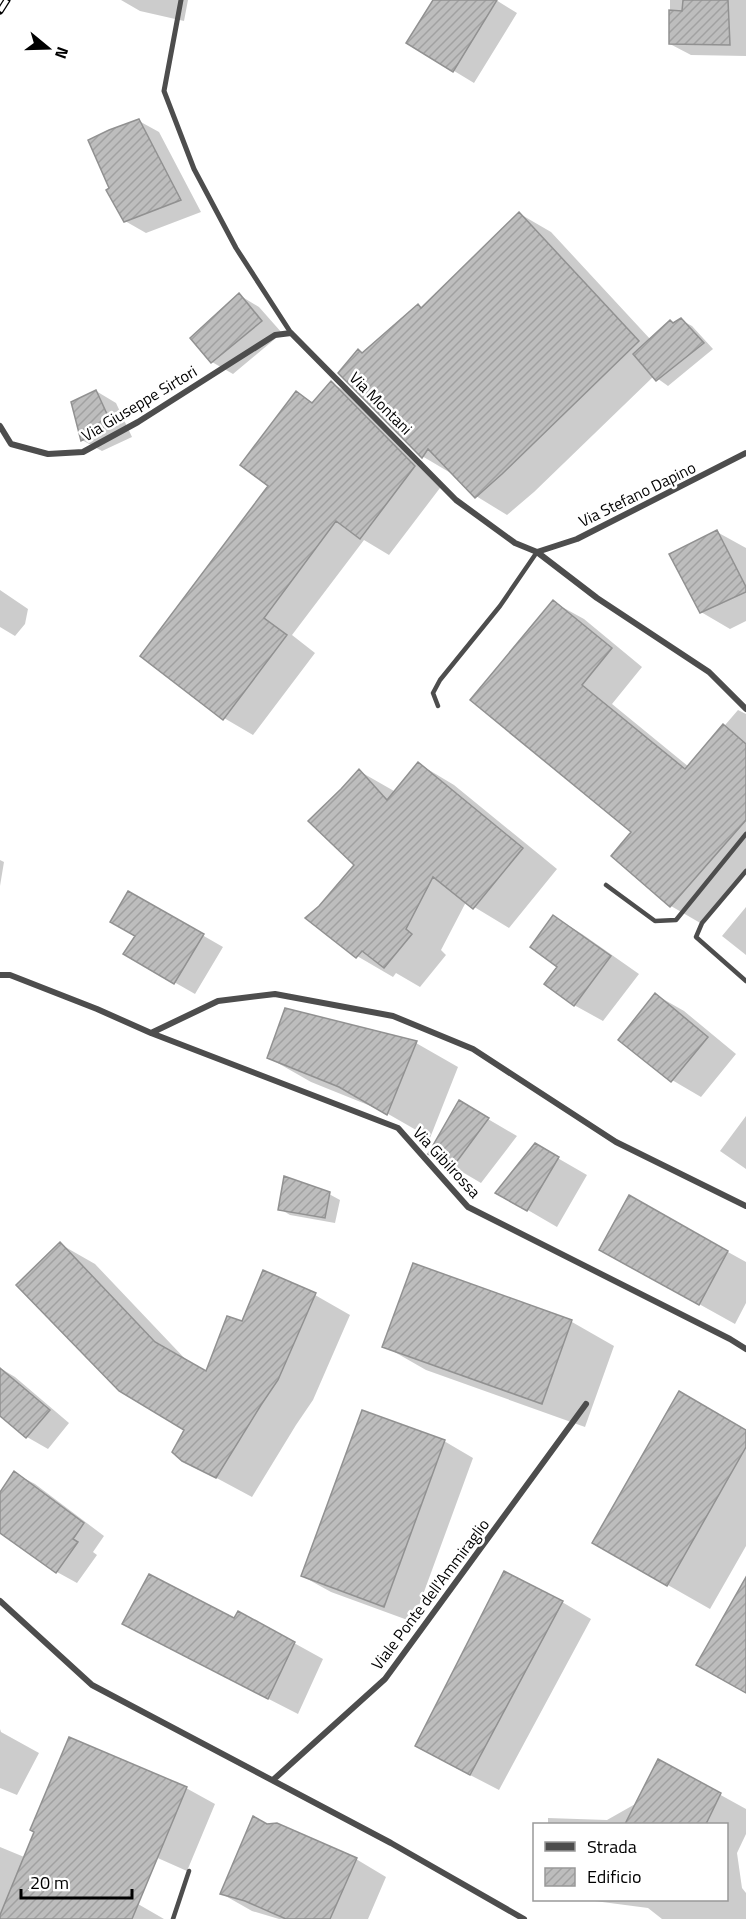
<svg xmlns="http://www.w3.org/2000/svg" width="746" height="1919" font-family="'Titillium Web',sans-serif">
  <style>
    .shadow { fill: #0003 }
    .building { fill: url(#building-hatch); stroke: #919191; stroke-width: 1.5 }
    .lines { fill: none; stroke-linecap: round; stroke-linejoin: round }
    .service { stroke: #4d4d4d; stroke-width: 4.5 }
    .pedestrian { stroke: #4d4d4d; stroke-width: 5 }
    .minor { stroke: #4d4d4d; stroke-width: 6 }
    .rail-casing { stroke: #000; stroke-width: 7 }
    .rail { stroke: #fff; stroke-width: 4.5; stroke-dasharray: 14; stroke-linecap: butt }
    .labels { text-anchor: middle; stroke-width: 5; stroke-linejoin: round; paint-order: stroke }
    .street-label { font-size: 16px; fill: #000; stroke: #fff }
  </style>
  <defs>
    <pattern id="building-hatch" width="6" height="6" patternUnits="userSpaceOnUse" patternTransform="scale(1.5)"><rect width="6" height="6" fill="#bdbdbd"/><path d="M-1 1l2-2M0 6l6-6M5 7l2-2" fill="none" stroke="#a1a1a1"/></pattern>
  </defs>
  <rect width="100%" height="100%" fill="#fff"/>
  <path class="shadow" d="M 121,0 L 188,0 L 184,21 L 140,11 Z
    M 435,0 L 496,0 L 517,13 L 474,83 L 408,43 Z
    M 670,0 L 746,0 L 746,56 L 691,55 L 670,44 Z
    M 139,121 L 159,132 L 201,212 L 146,233 L 125,221 Z
    M 520,214 L 551,232 L 651,340 L 681,320 L 692,326 L 713,349 L 668,386 L 654,376 L 534,492 L 507,515 L 476,496 L 454,475 L 422,456 L 363,354 L 418,306 L 423,309 Z
    M 239,295 L 259,307 L 282,333 L 233,374 L 212,362 L 192,339 Z
    M 331,383 L 360,399 L 443,484 L 389,555 L 364,540 L 292,635 L 315,653 L 253,735 L 224,718 L 142,656 L 271,486 L 296,393 L 314,403 Z
    M 96,391 L 116,403 L 132,437 L 102,451 L 82,440 Z
    M 717,532 L 746,548 L 746,621 L 730,629 L 701,612 Z
    M 0,590 L 28,609 L 25,624 L 15,636 L 0,627 Z
    M 553,602 L 584,619 L 642,667 L 612,704 L 689,767 L 738,710 L 746,714 L 746,873 L 702,924 L 671,906 L 613,856 L 633,832 L 473,700 Z
    M 419,764 L 454,785 L 557,869 L 509,928 L 466,902 L 441,950 L 446,955 L 420,987 L 396,973 L 393,977 L 357,956 L 320,907 L 356,865 L 359,771 L 394,791 Z
    M 0,860 L 4,862 L 0,886 Z
    M 129,893 L 223,947 L 195,994 L 125,954 L 137,936 Z
    M 746,907 L 746,955 L 722,936 Z
    M 554,917 L 582,934 L 639,974 L 603,1021 L 574,1005 L 560,967 Z
    M 656,995 L 684,1011 L 736,1054 L 701,1097 L 672,1080 Z
    M 416,1043 L 458,1067 L 430,1138 L 383,1111 L 311,1082 L 269,1058 Z
    M 459,1102 L 517,1136 L 481,1183 L 430,1153 Z
    M 746,1116 L 746,1169 L 720,1151 Z
    M 535,1145 L 587,1175 L 557,1227 L 497,1192 Z
    M 329,1194 L 340,1200 L 335,1223 L 290,1215 L 280,1209 Z
    M 629,1197 L 746,1262 L 746,1303 L 735,1324 L 636,1269 Z
    M 60,1244 L 95,1264 L 190,1364 L 207,1373 L 243,1323 L 264,1272 L 315,1295 L 350,1315 L 313,1400 L 296,1425 L 252,1497 L 183,1460 L 187,1430 Z
    M 413,1264 L 572,1322 L 614,1346 L 585,1427 L 426,1370 L 384,1346 Z
    M 0,1368 L 15,1377 L 69,1423 L 48,1449 L 27,1437 L 0,1415 Z
    M 746,1432 L 746,1546 L 710,1609 L 594,1543 Z
    M 444,1441 L 473,1458 L 413,1622 L 331,1592 L 302,1576 Z
    M 14,1473 L 35,1484 L 104,1536 L 93,1552 L 97,1555 L 77,1583 L 57,1572 L 0,1532 L 0,1495 Z
    M 562,1602 L 591,1619 L 499,1790 L 445,1762 Z
    M 235,1620 L 294,1643 L 323,1659 L 298,1714 L 153,1640 Z
    M 0,1729 L 1,1732 L 39,1753 L 17,1795 L 0,1788 Z
    M 659,1761 L 746,1809 L 746,1834 L 737,1853 L 742,1888 L 746,1893 L 746,1919 L 662,1919 L 648,1908 L 587,1900 L 726,1900 L 726,1824 L 548,1824 L 548,1818 L 607,1820 L 637,1803 Z
    M 186,1788 L 215,1804 L 187,1871 L 72,1820 Z
    M 267,1825 L 356,1859 L 386,1877 L 368,1919 L 279,1919 L 252,1911 L 222,1894 Z
    M 0,1847 L 138,1904 L 164,1919 L 0,1919 Z"/>
  <path class="building" d="M 433,0 L 497,0 L 453,72 L 406,43 Z
    M 683,0 L 728,0 L 730,45 L 669,44 L 669,10 L 682,11 Z
    M 139,119 L 181,200 L 124,222 L 106,190 L 109,188 L 88,140 L 109,130 Z
    M 519,212 L 639,341 L 502,474 L 475,498 L 428,449 L 422,458 L 338,373 L 358,349 L 362,353 L 418,304 L 421,308 Z
    M 239,293 L 262,321 L 211,363 L 190,338 Z
    M 681,318 L 704,343 L 656,381 L 633,354 L 670,320 L 673,323 Z
    M 331,381 L 415,466 L 360,539 L 336,521 L 264,618 L 287,635 L 223,720 L 140,656 L 268,486 L 240,465 L 296,391 L 312,403 Z
    M 96,390 L 112,425 L 81,441 L 71,402 Z
    M 717,530 L 746,587 L 746,592 L 700,613 L 669,554 Z
    M 553,600 L 612,648 L 582,685 L 685,769 L 723,724 L 746,744 L 746,820 L 670,907 L 611,856 L 631,832 L 470,700 Z
    M 418,762 L 523,848 L 473,909 L 433,877 L 406,929 L 412,934 L 384,968 L 362,951 L 356,958 L 305,918 L 319,906 L 354,865 L 308,821 L 341,789 L 359,769 L 387,800 Z
    M 128,891 L 204,934 L 174,984 L 123,954 L 135,936 L 110,922 Z
    M 553,915 L 611,956 L 574,1006 L 544,984 L 557,967 L 530,947 Z
    M 655,993 L 708,1037 L 671,1082 L 618,1040 Z
    M 285,1008 L 417,1041 L 387,1115 L 339,1087 L 267,1058 Z
    M 459,1100 L 489,1118 L 452,1168 L 428,1154 Z
    M 535,1143 L 559,1157 L 527,1211 L 495,1193 Z
    M 284,1176 L 330,1192 L 325,1218 L 278,1210 Z
    M 629,1195 L 728,1251 L 699,1305 L 599,1250 Z
    M 60,1242 L 155,1342 L 206,1371 L 227,1316 L 242,1321 L 263,1270 L 316,1293 L 278,1380 L 261,1405 L 216,1478 L 182,1461 L 172,1452 L 184,1430 L 119,1391 L 16,1285 Z
    M 413,1263 L 572,1320 L 542,1404 L 382,1347 Z
    M 0,1368 L 50,1410 L 26,1438 L 0,1416 Z
    M 679,1391 L 746,1430 L 746,1447 L 667,1586 L 592,1543 Z
    M 362,1410 L 445,1440 L 384,1607 L 301,1576 Z
    M 14,1471 L 84,1523 L 73,1539 L 78,1542 L 56,1573 L 0,1533 L 0,1492 Z
    M 504,1571 L 563,1601 L 470,1775 L 415,1746 Z
    M 149,1574 L 234,1618 L 238,1611 L 295,1642 L 268,1699 L 122,1624 Z
    M 746,1577 L 746,1693 L 696,1665 Z
    M 69,1737 L 187,1787 L 132,1919 L 0,1919 L 0,1915 L 34,1832 L 30,1830 Z
    M 658,1759 L 721,1793 L 706,1824 L 625,1824 Z
    M 253,1816 L 267,1824 L 277,1823 L 357,1858 L 330,1919 L 286,1919 L 245,1901 L 220,1894 Z"/>
  <g class="lines">
    <path class="service" d="M 438,706 L 433,693 L 440,680 L 500,606 L 537,552
      M 746,871 L 702,923 L 696,937 L 746,981
      M 606,885 L 655,921 L 676,920 L 746,834
      M 173,1919 L 189,1871"/>
    <path class="pedestrian" d="M 181,0 L 164,91 L 194,169 L 236,248 L 291,333"/>
    <path class="minor" d="M 0,426 L 11,444 L 48,454 L 83,452 L 138,422 L 275,335 L 291,333 L 456,500 L 515,543 L 537,552 L 597,598 L 709,672 L 746,709
      M 537,552 L 577,539 L 746,453
      M 0,975 L 10,975 L 97,1009 L 151,1033 L 218,1001 L 275,994 L 393,1016 L 473,1049 L 616,1142 L 746,1206
      M 151,1033 L 398,1128 L 468,1207 L 730,1339 L 746,1349
      M 0,1601 L 92,1685 L 391,1843 L 524,1919
      M 273,1780 L 385,1679 L 586,1404"/>
    <g class="rail-casing">
      <path id="rail" d="M 0,11 L 7,0"/>
    </g>
    <use href="#rail" class="rail"/>
  </g>
  <g class="labels">
    <g class="street-label">
      <text transform="translate(139 403) rotate(-31)" y="6">Via Giuseppe Sirtori</text>
      <text transform="translate(381 403) rotate(45)" y="6">Via Montani</text>
      <text transform="translate(637 494) rotate(-26)" y="6">Via Stefano Dapino</text>
      <text transform="translate(447 1162) rotate(47)" y="6">Via Gibilrossa</text>
      <text transform="translate(430 1594) rotate(-53)" y="6">Viale Ponte dell'Ammiraglio</text>
    </g>
  </g>
  <rect x="533" y="1823" width="195" height="78" fill="#ffffff" stroke="#999999" stroke-width="1.5"/>
  <rect x="545" y="1842" width="30" height="9" fill="#4d4d4d" stroke="#999999" stroke-width="1.5"/>
  <text x="587" y="1853" font-size="18" fill="#000000">Strada</text>
  <rect x="545" y="1868" width="30" height="18" fill="url(#building-hatch)" stroke="#999999" stroke-width="1.5"/>
  <text x="587" y="1883" font-size="18" fill="#000000">Edificio</text>
  <g transform="translate(48 48) rotate(109)" stroke="#ffffff" stroke-width="4.5" paint-order="stroke">
  <path d="M0-4.5L10 22L0 15L-10 22Z" fill="#000000"/>
  <text y="-9" font-size="16" font-weight="bold" text-anchor="middle" fill="#000000">N</text>
  </g>
  <path d="M21 1889v9h111v-9" fill="none" stroke="#000000" stroke-width="3"/>
  <text x="30" y="1889" font-size="18" fill="#000000" stroke="#ffffff" stroke-width="4.5" paint-order="stroke">20 m</text>
</svg>
